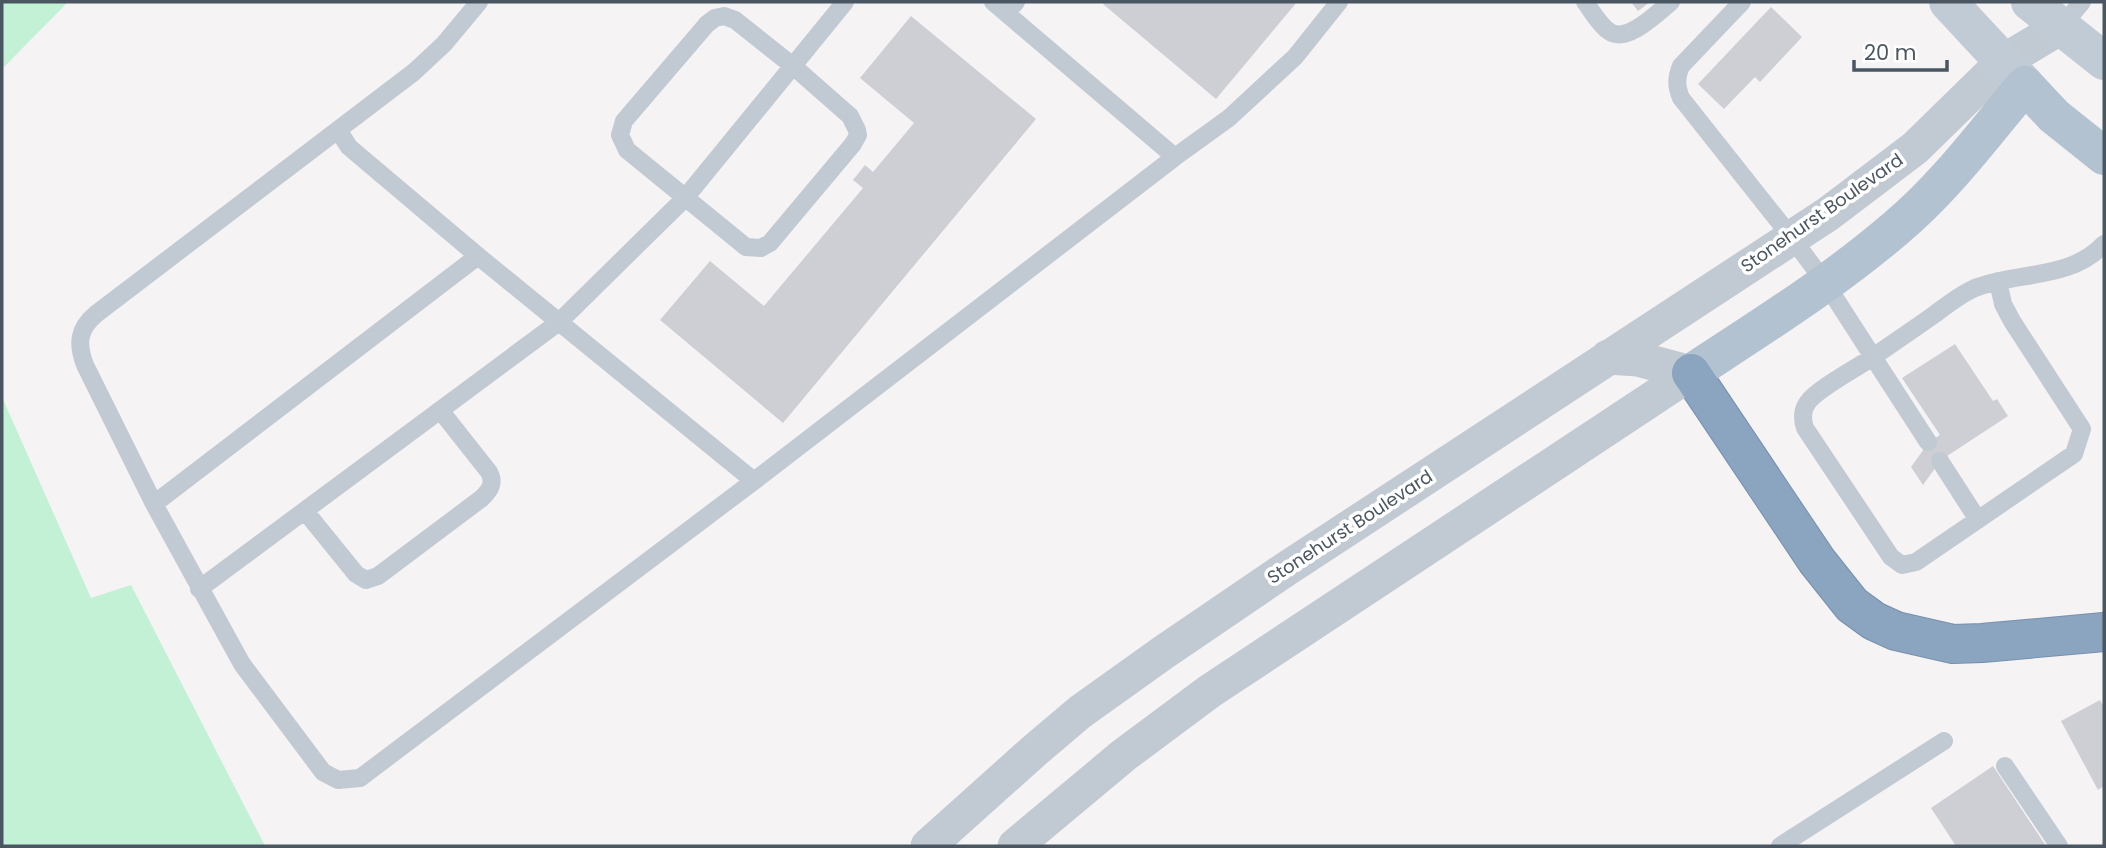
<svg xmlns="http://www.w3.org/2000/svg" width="2106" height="848" font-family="Poppins,sans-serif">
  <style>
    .green { fill: #c3f1d5 }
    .building { fill: #cdcfd5 }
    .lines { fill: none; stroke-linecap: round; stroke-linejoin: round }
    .highway-casing { stroke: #7690ad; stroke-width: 40 }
    .lane { stroke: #c1cad2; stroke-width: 18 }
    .street { stroke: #c1cad2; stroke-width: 35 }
    .secondary { stroke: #c1cbd6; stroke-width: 38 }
    .primary { stroke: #b3c2d1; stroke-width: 38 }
    .highway { stroke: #8ba5c1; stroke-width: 38 }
    .labels { text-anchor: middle; stroke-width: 7; stroke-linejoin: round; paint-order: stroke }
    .street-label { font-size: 18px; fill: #4a5661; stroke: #fff }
  </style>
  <rect width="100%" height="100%" fill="#f5f3f3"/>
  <path class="green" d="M 2,2 L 68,2 L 2,69 Z
    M 2,397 L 91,598 L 131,585 L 265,846 L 2,846 Z"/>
  <path class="building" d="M 1105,2 L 1297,2 L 1216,99 L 1103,4 Z
    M 1631,2 L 1650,2 L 1638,11 Z
    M 1771,7 L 1802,37 L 1760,82 L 1755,77 L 1724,109 L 1698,84 Z
    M 911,16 L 1036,119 L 783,423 L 660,320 L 710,261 L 764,306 L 863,188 L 853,180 L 865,165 L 873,172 L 914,123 L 860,78 Z
    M 1955,344 L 1993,401 L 1997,399 L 2008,416 L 1941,460 L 1923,485 L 1911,467 L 1929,442 L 1940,435 L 1902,378 Z
    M 2100,700 L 2104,707 L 2104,786 L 2098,790 L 2061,721 Z
    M 1993,766 L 2046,846 L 1956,846 L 1931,808 Z"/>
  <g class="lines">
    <g class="highway-casing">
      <path id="highway" d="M 1691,373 L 1817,561 L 1852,605 L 1874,621 L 1896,631 L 1953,644 L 1982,643 L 2104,632"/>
    </g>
    <path class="lane" d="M 479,2 L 444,44 L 414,72 L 96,314 C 78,329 77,344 85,365 L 154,504 L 242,664 L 323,772 L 338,780 L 360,778 L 754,481
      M 845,2 L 685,198 L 559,322 L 754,481 L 1175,157 L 1229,118 L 1295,57 L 1339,2
      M 993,2 L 1006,13 L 1016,2
      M 1585,2 C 1592,11 1599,25 1610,32 C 1628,43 1657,13 1671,2
      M 1742,2 L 1681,66 C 1676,78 1676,86 1681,98 L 1792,238 L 1826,284 L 1873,357 C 1893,343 1914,329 1935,314 C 1947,305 1961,294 1975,288 C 2019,271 2070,280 2104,244
      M 1006,13 L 1175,157
      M 724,16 L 735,20 L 793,66 L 850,116 L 857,130 L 858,135 L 853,144 L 770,243 L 761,248 L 746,247 L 627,150 L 620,135 L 624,121 L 707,24 L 715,18 Z
      M 2061,27 L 2082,2
      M 1928,442 L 1873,357 C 1858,367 1817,389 1808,402 C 1802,410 1802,419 1805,428 L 1891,557 L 1902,565 L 1916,562 L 2074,454 L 2082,429 L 2012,321 L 2003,304 L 1998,281
      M 1940,461 L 1978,520
      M 154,504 L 478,256
      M 305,511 L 356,574 L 366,580 L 378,576 L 482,498 C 490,490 495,483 489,472 L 440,410
      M 199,589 L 559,322 L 478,256 L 349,147 L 338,130
      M 2005,766 L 2059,846
      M 1780,846 L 1944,741"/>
    <path class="street" d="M 1608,357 L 1638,359 L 1691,373
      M 928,846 L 1034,751 L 1080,712 L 1164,652 L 1286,569 L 1828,214 L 1915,148 L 2004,61 L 2061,27
      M 1015,846 L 1124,755 L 1210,691 L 1691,373"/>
    <path class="secondary" d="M 1948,2 L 2025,85
      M 2030,2 L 2104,61"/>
    <path class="primary" d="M 1691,373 C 1761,327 1832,283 1896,228 C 1945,187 1984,134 2025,85 L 2054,116 L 2104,156"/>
    <use href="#highway" class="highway"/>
  </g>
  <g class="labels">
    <g class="street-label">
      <text transform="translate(1822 213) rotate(-35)" y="6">Stonehurst Boulevard</text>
      <text transform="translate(1350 527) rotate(-33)" y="6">Stonehurst Boulevard</text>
    </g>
  </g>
  <rect width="2106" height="848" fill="none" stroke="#4a5661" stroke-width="7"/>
  <path d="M1854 60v10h93v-10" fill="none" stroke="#4a5661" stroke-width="3.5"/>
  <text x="1864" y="60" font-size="21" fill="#4a5661" stroke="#ffffff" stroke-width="5" paint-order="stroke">20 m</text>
</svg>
